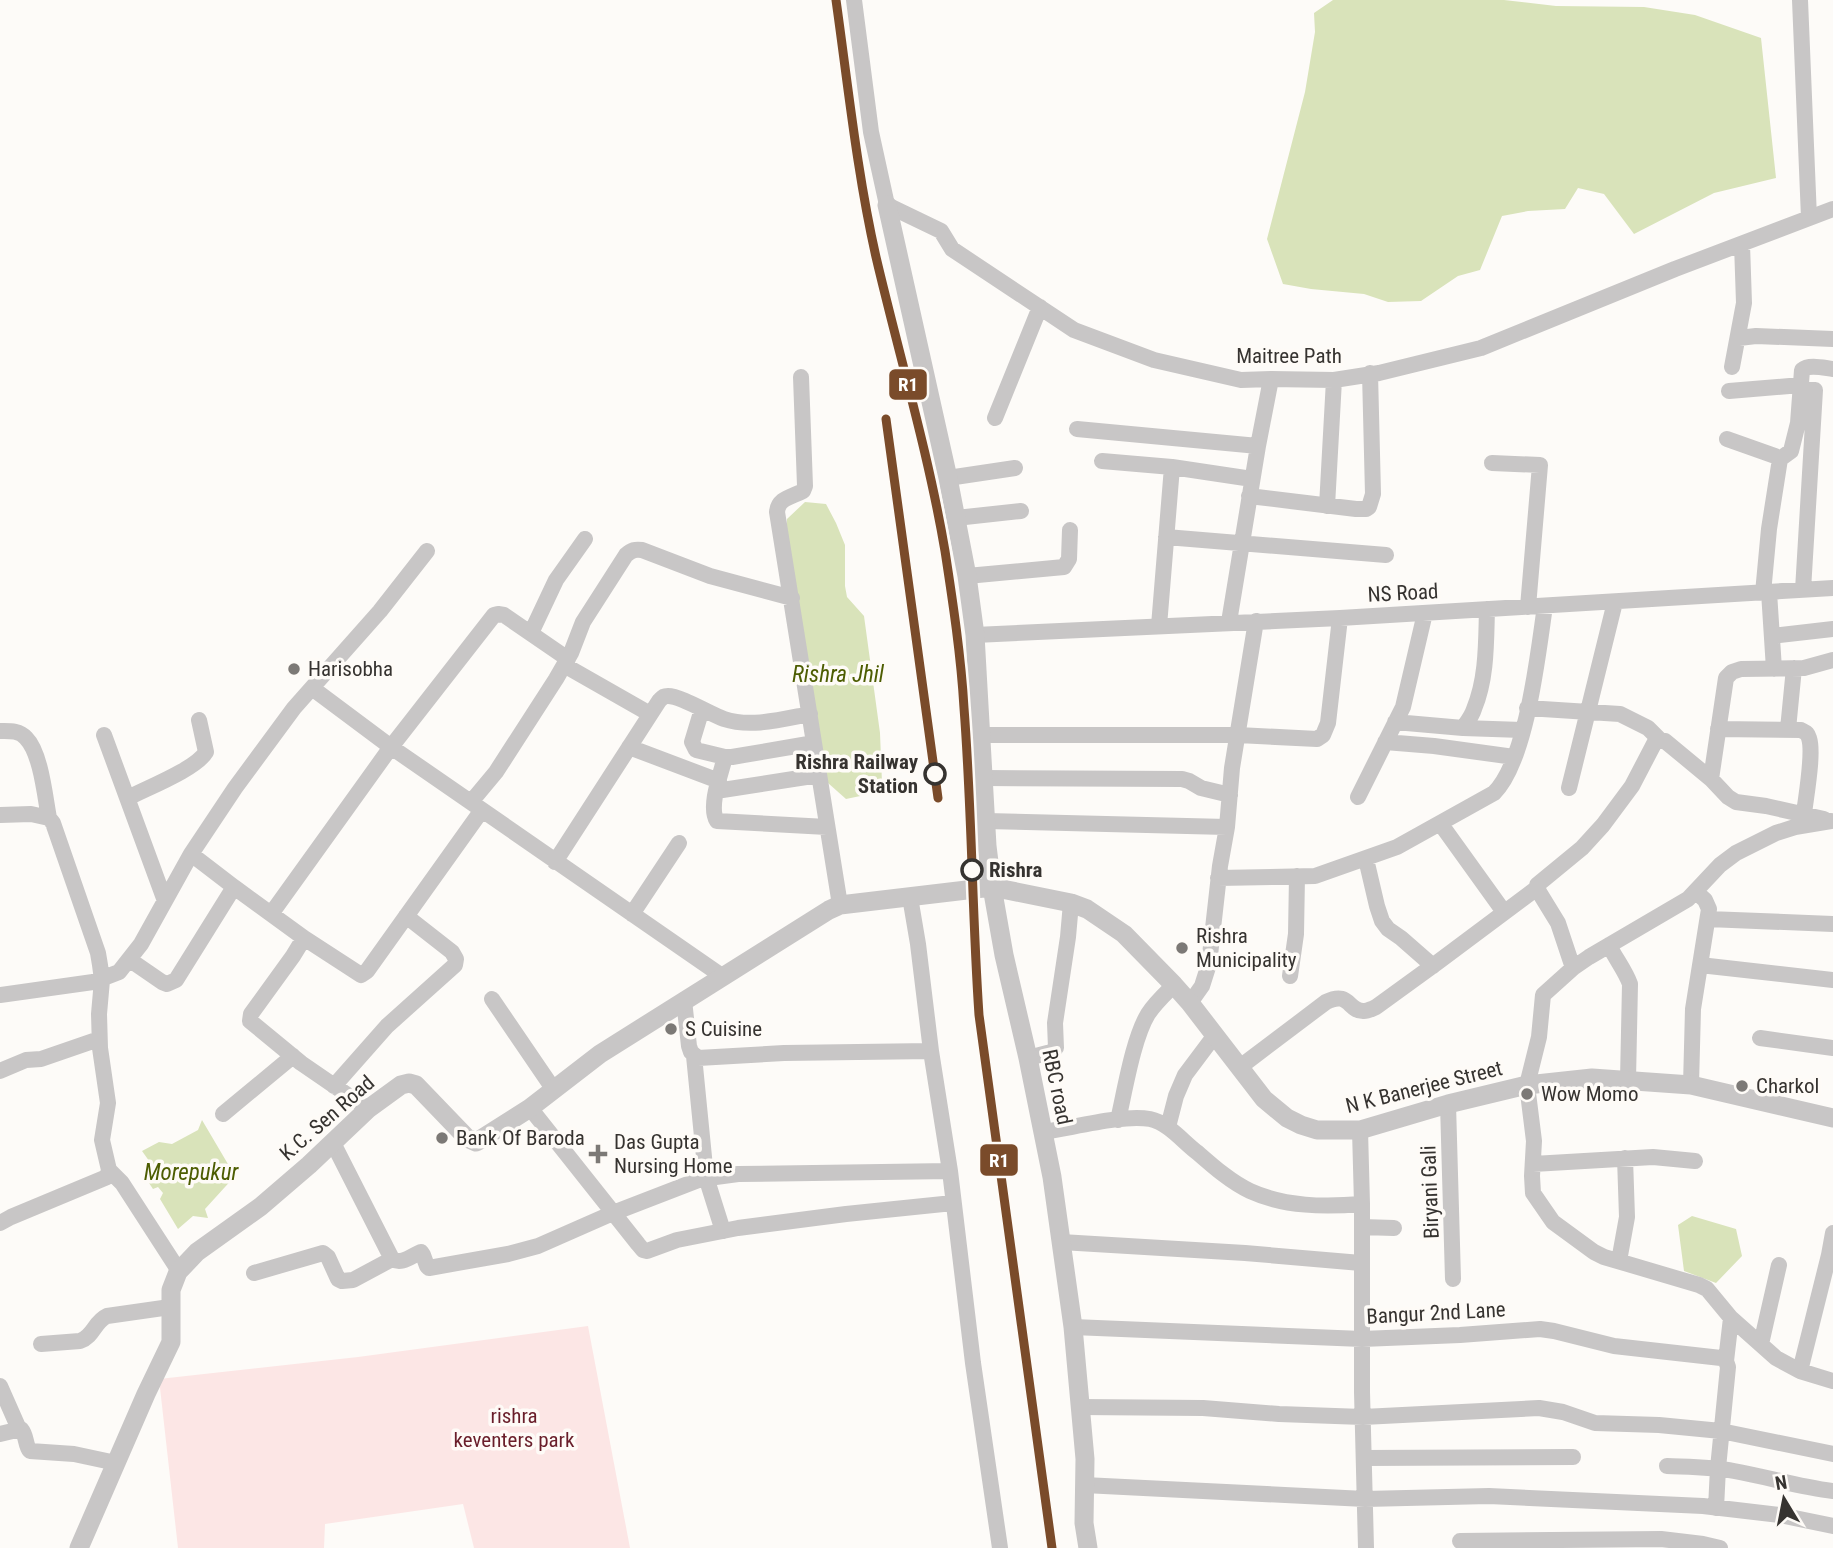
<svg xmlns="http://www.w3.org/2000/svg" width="1833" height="1548" font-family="'Roboto Condensed',sans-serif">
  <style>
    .green { fill: #fce6e5 }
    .water { fill: #d9e3ba }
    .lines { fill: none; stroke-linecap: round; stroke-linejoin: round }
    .minor { stroke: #c8c6c6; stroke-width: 16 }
    .tertiary { stroke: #c8c6c6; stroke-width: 19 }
    .rail-1-casing { stroke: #fefbf7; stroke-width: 14 }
    .rail-1 { stroke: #7a4b2a; stroke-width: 9 }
    .poi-dot { fill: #7c7976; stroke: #fefbf7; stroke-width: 2.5 }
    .stop-dot { fill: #fefbf7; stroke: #363330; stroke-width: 3.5 }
    .labels { text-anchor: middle; stroke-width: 7; stroke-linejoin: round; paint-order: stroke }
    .street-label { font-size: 21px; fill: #363330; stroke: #fefbf7 }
    .poi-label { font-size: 21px; fill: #363330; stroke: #fefbf7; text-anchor: start }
    .stop-label { font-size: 21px; font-weight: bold; fill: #363330; stroke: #fefbf7; text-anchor: end }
    .park-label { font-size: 21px; fill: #691e2a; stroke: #fefbf7 }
    .water-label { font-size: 23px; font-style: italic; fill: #4d5d02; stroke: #fefbf7 }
    .line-badge { stroke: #fefbf7; stroke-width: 2.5 }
    .badge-label { font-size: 19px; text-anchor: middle; font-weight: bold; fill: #fff }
  </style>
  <rect width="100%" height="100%" fill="#fdfbf8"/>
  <path class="green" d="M 588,1326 L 630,1548 L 474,1548 L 463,1504 L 325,1524 L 324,1548 L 178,1548 L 159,1379 L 358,1357 Z"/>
  <path class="water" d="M 1333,0 L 1504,0 L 1556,6 L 1644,7 L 1695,15 L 1761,38 L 1776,178 L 1714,193 L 1634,234 L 1604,194 L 1578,188 L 1565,209 L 1528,211 L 1502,216 L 1480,270 L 1458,276 L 1421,301 L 1388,302 L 1364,294 L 1311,289 L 1283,284 L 1267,239 L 1305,92 L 1315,32 L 1314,13 Z
    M 805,502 L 826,504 L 836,523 L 845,545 L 845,586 L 847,597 L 864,616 L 880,733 L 882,783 L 870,794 L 846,799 L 819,775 L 786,536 L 787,519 Z
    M 202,1120 L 235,1176 L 205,1209 L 208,1218 L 193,1216 L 178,1229 L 160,1199 L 163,1193 L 158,1187 L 153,1189 L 143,1174 L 152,1165 L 142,1151 L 159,1142 L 172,1144 L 198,1130 Z
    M 1692,1216 L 1736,1229 L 1742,1256 L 1716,1283 L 1684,1271 L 1678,1225 Z"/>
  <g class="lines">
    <path class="minor" d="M 854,0 L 871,132 L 887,205 L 941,231 L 952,249 L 1074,330 L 1154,360 L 1241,380 L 1271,379 L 1334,380 L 1379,373 L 1481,348 L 1675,269 L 1833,209
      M 1800,0 L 1809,218
      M 1739,338 L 1756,336 L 1833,339
      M 1732,367 L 1744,303 L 1742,244
      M 801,377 L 805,486 L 803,491 C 792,497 778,498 777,512 L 840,905
      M 1801,389 L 1815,390 L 1803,590
      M 1729,391 L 1801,385
      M 995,418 L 1040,307
      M 1077,429 L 1258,446
      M 1727,439 L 1775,456 L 1780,459 L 1769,529 L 1763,593
      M 1780,459 L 1791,451 L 1798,423 L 1802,370 C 1809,364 1824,368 1833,369
      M 1102,461 L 1172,467 L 1252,479
      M 1492,463 L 1540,465 L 1528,607
      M 948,478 L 1015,468
      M 1249,496 L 1356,509 L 1366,509 L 1369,507 L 1373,494 L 1370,373
      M 1327,506 L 1334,380
      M 956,518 L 1021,511
      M 1166,537 L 1386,555
      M 967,576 L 1064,567 L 1069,559 L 1070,530
      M 1769,592 L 1774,669
      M 1229,622 L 1258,446 L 1271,379
      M 1159,626 L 1172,467
      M 531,633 L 556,580 L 585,539
      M 975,635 L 1340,618 L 1833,588
      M 1772,636 L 1833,629
      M 564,665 L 650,714
      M 312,688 L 391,747 L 722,976
      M 1527,708 L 1620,714 L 1648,728 L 1659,739
      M 702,709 L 692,742 L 696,750 L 725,757 L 732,757 L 814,743
      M 1395,722 L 1463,728 L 1522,730
      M 1463,728 C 1467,722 1472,716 1474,709 C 1487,678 1486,642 1487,609
      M 1718,729 L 1801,730 C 1806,733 1807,732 1809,738 C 1814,753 1806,796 1804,814
      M 1788,729 L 1794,668
      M 0,731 C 9,731 19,730 26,738 C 41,753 45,797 49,818
      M 104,735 L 165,901
      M 982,735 L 1238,735 L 1317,739 L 1323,735 L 1328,723 L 1340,618
      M 1385,742 L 1434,746 L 1514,757
      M 629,747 L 719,781
      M 725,757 C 721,773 708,807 717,821 L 827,827
      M 984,778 L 1182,779 L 1189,781 L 1201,788 L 1230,795
      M 1711,779 L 1726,678 L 1732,672 L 1741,669 L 1804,668 L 1833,660
      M 1569,788 L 1615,602
      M 716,791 L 819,775
      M 1358,797 L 1403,707 L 1425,613
      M 128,798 C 147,788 196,769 206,752 L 199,720
      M 471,802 L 496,772 L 556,679 L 571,653 L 583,622 L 626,555 C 632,550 635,549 642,550 L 710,576 L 792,598
      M 0,815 L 31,814 L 49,818 L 53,823 L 98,953 L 100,965 L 102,980 L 99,1014 L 100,1048 L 108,1103 L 102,1140 L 109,1170 L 107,1177 L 11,1217 L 0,1223
      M 986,821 L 1227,827
      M 1831,821 L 1795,827 L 1776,833 L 1736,853 L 1720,865 L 1688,899 L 1589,957 L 1573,968 L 1543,995 L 1539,1037 L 1527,1085 L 1534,1141 L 1532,1176 L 1533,1193 L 1553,1222 L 1594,1252 L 1604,1257 L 1699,1285 L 1707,1289 L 1731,1318 L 1776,1358 L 1800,1371 L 1833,1381
      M 1440,823 L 1504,912
      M 191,854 L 234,887 L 304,938 L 361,975 L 367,971 L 482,810
      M 1366,859 L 1377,906 L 1382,921 L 1388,929 L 1401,938 L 1433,966
      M 555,862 L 659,701 C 663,697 663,696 668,696 C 681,696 710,714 724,719 C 751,728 783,719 810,714
      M 1218,878 L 1315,876 L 1397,847 L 1494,793 C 1527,760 1538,653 1545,606
      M 910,897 L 918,944 L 931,1051
      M 271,914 L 391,747 L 494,615 L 498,614 L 504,615 L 568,659
      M 632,914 L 679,843
      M 1708,919 L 1833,924
      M 304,938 L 293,956 L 251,1014 L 250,1021 L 301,1063 L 368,1109
      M 1609,945 C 1615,958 1625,970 1630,984 L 1628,1080
      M 130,960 L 162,982 L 167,984 L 176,980 L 234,887
      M 1700,965 L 1833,980
      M 1573,968 L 1558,923 L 1539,892 L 1537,885 L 1582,848 L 1603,825 L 1632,786 L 1656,740 L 1665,741 L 1711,779 L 1728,797 L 1736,802 L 1766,806 L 1824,819
      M 1290,976 L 1296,934 L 1297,876
      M 0,995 L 93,982 L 119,972 L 141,944 L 191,854 L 235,788 L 294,708 L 380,611 L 427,551
      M 492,999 L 554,1090
      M 684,1000 L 689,1046 L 691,1052 L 698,1058 L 784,1053 L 931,1051 L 950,1171 L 973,1363 L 1000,1548
      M 1190,1003 L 1202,986 L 1209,964 L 1220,866 L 1227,827 L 1232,768 L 1256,621
      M 1760,1038 L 1833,1048
      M 694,1056 L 706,1177 L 723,1231
      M 1028,1058 L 1051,1052 L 1056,1048 L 1055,1023 L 1068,937 L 1071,903
      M 1240,1067 L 1326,1002 C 1350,990 1348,1012 1364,1011 C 1367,1011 1374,1008 1376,1007 L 1438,962 L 1537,888
      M 0,1071 L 26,1060 L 41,1059 L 99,1039
      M 1691,1085 L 1693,1009 L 1709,909 L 1705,900 L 1696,892
      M 334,1086 L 387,1026 L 455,965 L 456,959 L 452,952 L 406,916
      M 1448,1104 L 1453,1279
      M 530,1108 L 638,1244 L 643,1250 L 647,1251 L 677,1240 L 738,1228 L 846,1214 L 953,1203
      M 223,1114 L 293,1056
      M 1118,1120 C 1125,1090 1133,1039 1148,1014 C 1155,1003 1165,994 1174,985
      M 1168,1127 L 1176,1096 L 1185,1075 L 1215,1035
      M 1360,1130 L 1362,1204 L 1362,1392 L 1366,1548
      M 1043,1132 C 1072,1128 1123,1114 1150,1119 C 1169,1123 1183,1142 1198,1153 C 1214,1167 1231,1182 1250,1191 C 1285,1207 1325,1207 1362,1204
      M 333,1143 L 392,1259 C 402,1265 411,1256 421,1252 L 423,1255 L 427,1266 L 429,1268 L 508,1254 L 538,1246 L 613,1213 L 701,1179 L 738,1174 L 950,1171
      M 1533,1164 L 1653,1157 L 1695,1161
      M 109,1170 L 122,1183 L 179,1271
      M 1362,1227 L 1394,1228
      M 1061,1242 L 1245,1253 L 1361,1263
      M 1619,1261 L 1627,1217 L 1625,1158
      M 254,1273 L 323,1253 L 328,1257 L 338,1279 L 342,1281 L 353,1280 L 392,1259
      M 1073,1327 L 1362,1339 L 1460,1335 L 1540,1329 L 1554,1331 L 1614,1346 L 1721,1358 L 1726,1361 L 1728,1367 L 1718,1468 L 1716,1508
      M 41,1344 L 80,1341 C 94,1336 94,1322 107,1316 L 170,1307
      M 1761,1344 L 1779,1265
      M 1726,1361 L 1731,1318
      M 1800,1371 L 1829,1255 L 1833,1233
      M 0,1386 L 19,1429
      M 1080,1407 L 1203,1408 L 1279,1414 L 1363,1417 L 1539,1408 L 1563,1412 L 1595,1423 L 1659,1425 L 1721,1431 L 1833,1454
      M 0,1434 L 21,1429 C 27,1436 25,1445 30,1451 L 74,1454 L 116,1463
      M 1364,1458 L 1573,1457
      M 1667,1466 C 1690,1467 1712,1467 1734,1471 C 1768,1477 1799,1487 1833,1491
      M 1084,1485 L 1365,1499 L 1489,1496 L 1703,1506 L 1780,1515 L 1833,1526
      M 1460,1541 L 1661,1539 L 1703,1544 L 1720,1548"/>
    <path class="tertiary" d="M 887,205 L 948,478 L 967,576 L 975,635 L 987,846 L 992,887 L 1004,955 L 1028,1058 L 1052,1177 L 1073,1327 L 1085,1459 L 1084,1523 L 1088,1548
      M 79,1548 L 146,1394 L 171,1342 L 171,1290 L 178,1272 L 197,1252 L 260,1207 L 309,1165 L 368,1109 L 401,1085 L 409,1083 L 416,1085 L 467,1138 L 476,1142 L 478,1141 L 530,1108 L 600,1054 L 829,910 L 840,905 L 992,887 L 1071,903 L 1087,909 L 1124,934 L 1174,985 L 1190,1003 L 1264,1099 L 1287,1118 L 1301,1125 L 1317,1130 L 1360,1130 L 1448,1104 L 1527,1085 L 1592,1078 L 1691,1085 L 1833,1118"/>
    <g class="rail-1-casing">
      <path id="rail-1" d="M 836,0 C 848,85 857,173 876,257 C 899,355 928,451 945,551 C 953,603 961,656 964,708 C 972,811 972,913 979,1015 L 1052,1548
        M 886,419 L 938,798"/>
    </g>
    <use href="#rail-1" class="rail-1"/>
  </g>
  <g class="poi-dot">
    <circle cx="294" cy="669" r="7"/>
    <circle cx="1182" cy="948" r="7"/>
    <circle cx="671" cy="1029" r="7"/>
    <circle cx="1742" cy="1086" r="7"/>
    <circle cx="1527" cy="1094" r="7"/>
    <circle cx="442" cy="1138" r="7"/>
    <path d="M594.5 1143.5h7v7h7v7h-7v7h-7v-7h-7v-7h7z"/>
  </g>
  <g class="stop-dot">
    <circle cx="935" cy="774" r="10"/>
    <circle cx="972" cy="870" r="10"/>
  </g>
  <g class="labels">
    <g class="street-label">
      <text x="1289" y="363">Maitree Path</text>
      <text transform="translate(1403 593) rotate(-3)" y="7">NS Road</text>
      <text transform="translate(1057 1087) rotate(78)" y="7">RBC road</text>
      <text transform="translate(1424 1087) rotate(-14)" y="7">N K Banerjee Street</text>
      <text transform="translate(327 1118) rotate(-41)" y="7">K.C. Sen Road</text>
      <text transform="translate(1430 1192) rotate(-92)" y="7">Biryani Gali</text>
      <text transform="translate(1436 1313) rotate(-3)" y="7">Bangur 2nd Lane</text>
    </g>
    <g class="poi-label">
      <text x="308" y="676">Harisobha</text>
      <text x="1196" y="943">Rishra<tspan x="1196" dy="24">Municipality</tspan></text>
      <text x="685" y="1036">S Cuisine</text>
      <text x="1756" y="1093">Charkol</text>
      <text x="1541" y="1101">Wow Momo</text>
      <text x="456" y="1145">Bank Of Baroda</text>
      <text x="614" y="1149">Das Gupta<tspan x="614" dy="24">Nursing Home</tspan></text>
    </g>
    <g class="stop-label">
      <text x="918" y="769">Rishra Railway<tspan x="918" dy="24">Station</tspan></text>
      <text x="989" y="877" text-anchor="start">Rishra</text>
    </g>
    <g class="park-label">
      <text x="514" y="1423">rishra<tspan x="514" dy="24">keventers park</tspan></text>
    </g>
    <g class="water-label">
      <text x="838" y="682">Rishra Jhil</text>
      <text x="191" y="1180">Morepukur</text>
    </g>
  </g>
  <g class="line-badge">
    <rect x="888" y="368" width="40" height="33" rx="7" fill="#7a4b2a"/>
    <rect x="979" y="1143" width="40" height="34" rx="7" fill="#7a4b2a"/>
  </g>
  <g class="badge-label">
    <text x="908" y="391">R1</text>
    <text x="999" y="1167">R1</text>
  </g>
  <g transform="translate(1784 1499) rotate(350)" stroke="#fefbf7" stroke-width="5" paint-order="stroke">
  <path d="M0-5L12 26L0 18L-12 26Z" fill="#363330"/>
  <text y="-10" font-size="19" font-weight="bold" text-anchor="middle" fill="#363330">N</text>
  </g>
</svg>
